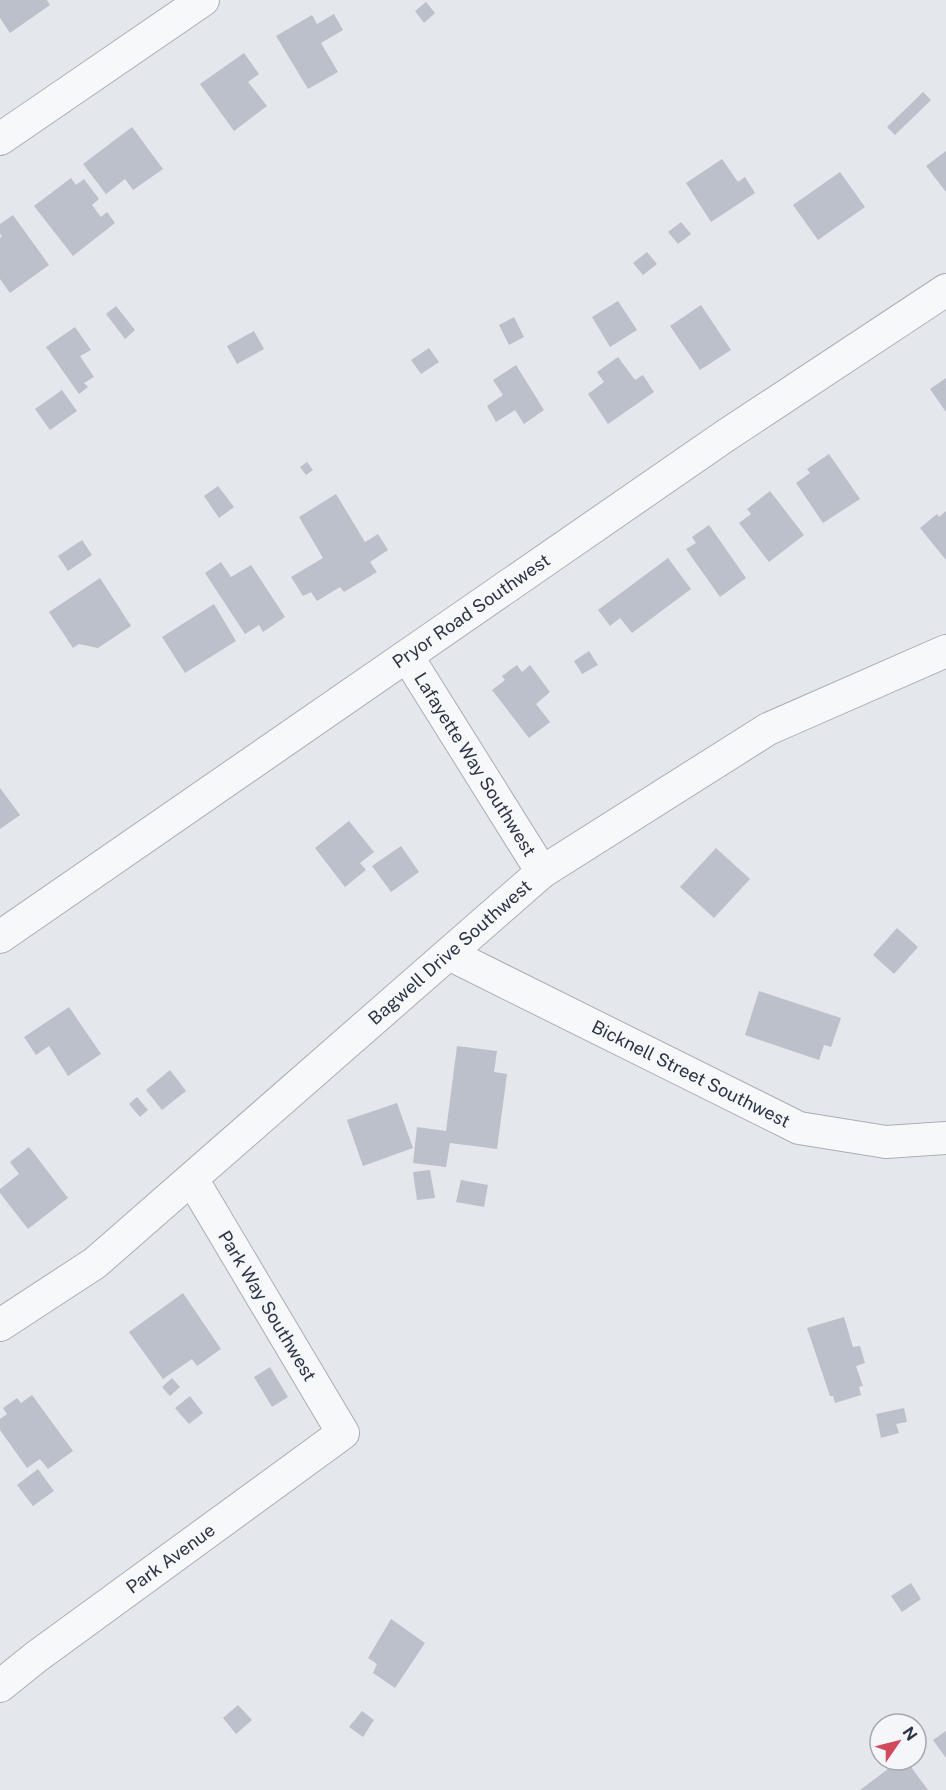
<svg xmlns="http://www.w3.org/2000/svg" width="946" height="1790" font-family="'Public Sans',sans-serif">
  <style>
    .building { fill: #bbc0ca }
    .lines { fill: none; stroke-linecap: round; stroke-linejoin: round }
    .minor-casing { stroke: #a9aeb7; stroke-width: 34 }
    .minor { stroke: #f7f8fa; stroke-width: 32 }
    .labels { text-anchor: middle; stroke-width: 4.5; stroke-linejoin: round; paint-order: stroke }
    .street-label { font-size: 18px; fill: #2b3445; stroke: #f4f6f9 }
  </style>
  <rect width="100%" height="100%" fill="#e4e7ec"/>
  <path class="building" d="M 0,0 L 47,0 L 50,5 L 10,33 L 0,18 Z
    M 426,2 L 435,13 L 424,23 L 415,11 Z
    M 334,14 L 343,30 L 321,43 L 338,72 L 308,89 L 276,36 L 312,15 L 317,24 Z
    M 244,53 L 259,74 L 248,82 L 267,106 L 234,131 L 200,84 Z
    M 923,92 L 931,100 L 895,135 L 887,127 Z
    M 132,127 L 163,169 L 133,190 L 125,179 L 106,194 L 83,164 Z
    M 946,151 L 946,192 L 926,166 Z
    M 722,159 L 738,182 L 745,177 L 755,193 L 711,222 L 686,183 Z
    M 840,172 L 865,207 L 818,240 L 793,205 Z
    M 71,178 L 76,185 L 84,179 L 99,199 L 92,205 L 101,217 L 107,212 L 115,223 L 73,256 L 34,206 Z
    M 13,215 L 49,265 L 10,293 L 0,279 L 0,238 L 2,237 L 0,233 L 0,224 Z
    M 681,222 L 691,234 L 678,244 L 668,232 Z
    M 647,252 L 657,264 L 643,275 L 633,263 Z
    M 618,301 L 637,330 L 610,347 L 592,317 Z
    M 701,305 L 731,350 L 700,370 L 670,326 Z
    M 116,306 L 135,330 L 125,339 L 106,314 Z
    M 514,317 L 524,337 L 509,345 L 499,325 Z
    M 75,327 L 91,350 L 80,356 L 94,377 L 84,383 L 88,387 L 79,394 L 46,347 Z
    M 254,331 L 264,349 L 237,364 L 227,346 Z
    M 429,348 L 439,362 L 421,374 L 411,360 Z
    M 618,357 L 635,380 L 643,375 L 654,392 L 608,424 L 588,394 L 604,382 L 597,372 Z
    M 516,365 L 544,410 L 524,424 L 515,410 L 496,422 L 487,406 L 503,395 L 493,380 Z
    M 946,378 L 946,412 L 930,389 Z
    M 62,390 L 77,411 L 50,430 L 35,409 Z
    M 829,454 L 860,499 L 823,523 L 796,483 L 810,473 L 807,469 Z
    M 307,462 L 313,470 L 306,475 L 300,467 Z
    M 218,486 L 234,507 L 219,518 L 204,496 Z
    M 770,491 L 804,535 L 769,562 L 739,523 L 751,514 L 747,509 Z
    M 336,494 L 365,542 L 378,534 L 388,550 L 370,562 L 377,572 L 344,592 L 340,587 L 317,601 L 311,592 L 303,596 L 291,577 L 323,558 L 299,517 Z
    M 946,511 L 946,560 L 920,528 L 937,514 L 939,517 Z
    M 709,525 L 746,578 L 720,597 L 686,549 L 696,543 L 692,537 Z
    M 82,540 L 92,555 L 68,571 L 58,556 Z
    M 668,558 L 691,589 L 632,633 L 620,618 L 610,626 L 598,610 Z
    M 221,562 L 231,577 L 251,565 L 285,617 L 263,632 L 259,625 L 245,634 L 205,573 Z
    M 100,578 L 131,626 L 98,648 L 79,644 L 73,648 L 49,612 Z
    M 214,604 L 236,641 L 185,673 L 162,637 Z
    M 589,651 L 598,665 L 582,674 L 574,661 Z
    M 517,665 L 522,672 L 530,665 L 550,692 L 536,704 L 550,722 L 529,738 L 492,690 L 505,680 L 502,676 Z
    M 0,788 L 20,815 L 0,829 Z
    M 349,821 L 374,852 L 360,863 L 366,870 L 345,887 L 315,848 Z
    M 401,846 L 419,872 L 391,892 L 372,866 Z
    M 716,848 L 750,879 L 714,918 L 680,887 Z
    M 897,928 L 918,947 L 894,974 L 873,955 Z
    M 759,991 L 841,1018 L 831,1047 L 824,1045 L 819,1060 L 745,1035 Z
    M 69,1007 L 101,1054 L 68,1076 L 49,1046 L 36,1055 L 24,1037 Z
    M 457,1046 L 497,1051 L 494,1072 L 507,1074 L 497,1149 L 450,1143 L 446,1167 L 413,1163 L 417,1127 L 446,1131 Z
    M 170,1070 L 186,1091 L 162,1110 L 146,1090 Z
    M 137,1097 L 148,1110 L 140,1117 L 129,1104 Z
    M 397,1103 L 413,1148 L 363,1166 L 347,1120 Z
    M 29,1147 L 68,1198 L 28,1229 L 0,1193 L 0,1189 L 19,1174 L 10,1162 Z
    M 430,1170 L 435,1198 L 417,1200 L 413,1172 Z
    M 461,1180 L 488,1185 L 484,1207 L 456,1202 Z
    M 183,1293 L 221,1349 L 197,1366 L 192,1359 L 163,1379 L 129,1332 Z
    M 844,1317 L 853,1347 L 860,1346 L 865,1363 L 856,1366 L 863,1386 L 859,1387 L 861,1395 L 835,1403 L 833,1396 L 830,1396 L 807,1328 Z
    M 270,1367 L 288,1397 L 272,1407 L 254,1377 Z
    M 172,1378 L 180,1387 L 170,1396 L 162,1387 Z
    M 32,1395 L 73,1451 L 48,1469 L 40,1459 L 27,1468 L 0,1430 L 0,1419 L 7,1414 L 3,1408 L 17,1398 L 21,1403 Z
    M 190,1396 L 203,1413 L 189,1424 L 175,1408 Z
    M 904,1408 L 907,1422 L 896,1424 L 899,1433 L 881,1438 L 876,1414 Z
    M 38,1469 L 54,1491 L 33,1506 L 17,1485 Z
    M 911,1583 L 921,1599 L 902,1612 L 891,1596 Z
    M 391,1619 L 425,1643 L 395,1688 L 373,1673 L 377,1664 L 368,1658 Z
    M 238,1705 L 252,1720 L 236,1734 L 223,1718 Z
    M 362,1711 L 374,1720 L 363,1737 L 349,1727 Z
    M 946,1731 L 946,1758 L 933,1740 Z
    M 900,1760 L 906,1760 L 928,1790 L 860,1790 Z"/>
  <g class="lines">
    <g class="minor-casing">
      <g id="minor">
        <path d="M 0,139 L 203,0"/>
        <path id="s1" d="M 407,656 L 542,872"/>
        <path id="s2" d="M 0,937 L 725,436 L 946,290"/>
        <path id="s3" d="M 449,954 L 799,1128 L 886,1142 L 946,1138"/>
        <path id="s4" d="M 0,1325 L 95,1263 L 542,872 L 768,729 L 946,651"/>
        <path id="s5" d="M 0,1686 L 36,1657 L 343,1433 L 192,1179"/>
      </g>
    </g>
    <use href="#minor" class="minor"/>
  </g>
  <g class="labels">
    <g class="street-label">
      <text dy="6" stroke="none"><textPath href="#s2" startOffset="573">Pryor Road Southwest</textPath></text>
      <text dy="6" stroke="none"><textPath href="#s1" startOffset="128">Lafayette Way Southwest</textPath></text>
      <text dy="6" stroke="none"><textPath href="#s4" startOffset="585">Bagwell Drive Southwest</textPath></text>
      <text dy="6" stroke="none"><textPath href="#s3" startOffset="270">Bicknell Street Southwest</textPath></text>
      <text transform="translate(267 1306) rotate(59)" y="6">Park Way Southwest</text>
      <text dy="6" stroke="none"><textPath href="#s5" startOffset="213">Park Avenue</textPath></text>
    </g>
  </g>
  <g transform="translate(898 1742) rotate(55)"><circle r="28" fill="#f4f6f9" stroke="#a4a8b1" stroke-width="1.5"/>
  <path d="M0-4.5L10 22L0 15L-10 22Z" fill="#d1495b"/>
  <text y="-9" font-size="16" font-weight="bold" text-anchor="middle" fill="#2b3445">N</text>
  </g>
</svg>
